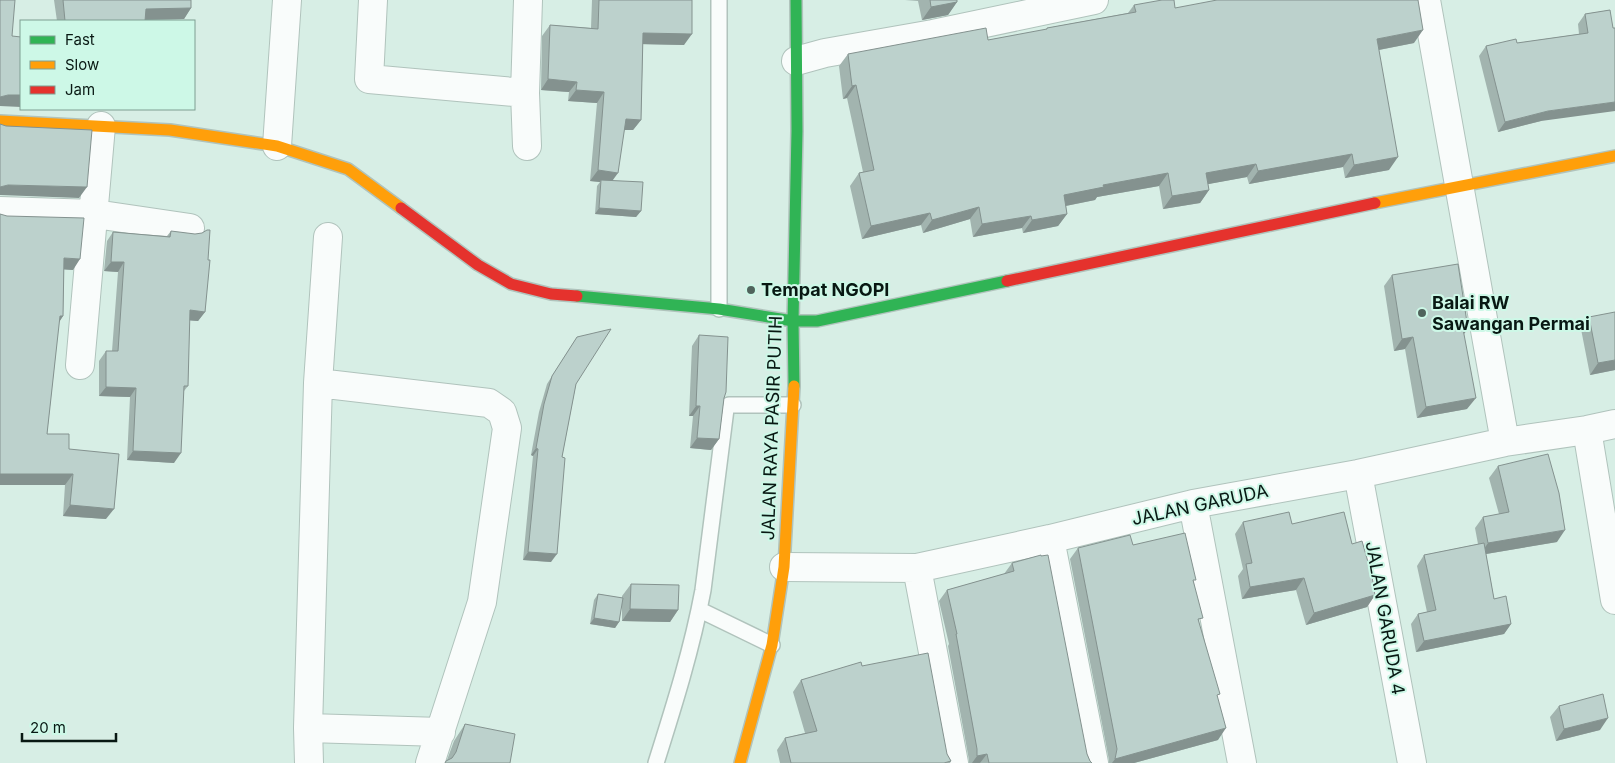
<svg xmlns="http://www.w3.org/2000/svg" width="1615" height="763" font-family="Inter,sans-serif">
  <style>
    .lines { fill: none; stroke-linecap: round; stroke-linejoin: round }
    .lane-casing { stroke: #b0c3bc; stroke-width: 18 }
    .street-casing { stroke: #b0c3bc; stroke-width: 30 }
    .fast-casing { stroke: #b0c3bc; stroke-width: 14 }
    .slow-casing { stroke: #b0c3bc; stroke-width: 14 }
    .jam-casing { stroke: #b0c3bc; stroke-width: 14 }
    .lane { stroke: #f9fcfb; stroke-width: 15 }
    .street { stroke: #f9fcfb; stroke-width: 28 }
    .fast { stroke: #30b455; stroke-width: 11 }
    .slow { stroke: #ff9f0a; stroke-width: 11 }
    .jam { stroke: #e5322d; stroke-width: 11 }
    .wall { fill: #a2b4af }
    .shaded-wall { fill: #84928f }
    .building { fill: #bcd1cc; stroke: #84928f }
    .poi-dot { fill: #50635c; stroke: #cdf8e7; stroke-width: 2 }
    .labels { text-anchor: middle; stroke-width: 4; stroke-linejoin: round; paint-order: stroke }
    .poi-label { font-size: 18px; font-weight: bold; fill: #081813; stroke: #cdf8e7; text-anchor: start }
    .street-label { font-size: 18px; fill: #081813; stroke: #cdf8e7 }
  </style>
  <rect width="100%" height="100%" fill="#d7eee5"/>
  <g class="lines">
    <g class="lane-casing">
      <path id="lane" d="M 719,0 L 719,309
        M 700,610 L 772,645
        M 656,763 C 674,706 692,649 703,590 L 726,409 L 727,406 L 729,405 L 793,405"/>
    </g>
    <g class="street-casing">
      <path id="street" d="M 373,0 L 369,79 L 525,93 L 528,0
        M 1426,0 L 1505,442
        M 796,61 L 825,53 L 933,34 L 1094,0
        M 525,93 L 527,146
        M 277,146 L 287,0
        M 0,211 L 95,214 L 190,228
        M 80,365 L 101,126
        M 318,383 L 489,403 L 502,412 L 507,428 L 482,602 L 430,763
        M 1587,430 L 1615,600
        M 1358,474 L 1412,763
        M 1193,504 L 1242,763
        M 1050,539 L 1094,763
        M 784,567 L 917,568 L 1050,539 L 1193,504 L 1358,474 L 1505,442 L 1587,430 L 1615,424
        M 917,568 L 954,763
        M 308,728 L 441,732
        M 309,763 L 308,728 L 318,383 L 328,237"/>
    </g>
    <g class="fast-casing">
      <path id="fast" d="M 577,296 L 719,309 L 793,321 L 817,321 L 1007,281
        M 794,386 L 793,321 L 797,131 L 796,0"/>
    </g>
    <g class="slow-casing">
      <path id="slow" d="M 0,121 L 170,130 L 277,146 L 348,169 L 401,208
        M 1375,203 L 1615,156
        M 740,763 L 772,645 L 784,567 L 794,386"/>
    </g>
    <g class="jam-casing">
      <path id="jam" d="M 401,208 L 478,265 L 511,284 L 551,294 L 577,296
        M 1007,281 L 1375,203"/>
    </g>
    <use href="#lane" class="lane"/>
    <use href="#street" class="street"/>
    <use href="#fast" class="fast"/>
    <use href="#slow" class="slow"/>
    <use href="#jam" class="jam"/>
  </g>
  <path class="wall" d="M 54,0 L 191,0 L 191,8 L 184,19 L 145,20 L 145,21 L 57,21 Z
    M 592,0 L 692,0 L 684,45 L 643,44 L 641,120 L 633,130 L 624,130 L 612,181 L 641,211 L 636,217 L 595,214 L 597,186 L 600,182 L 590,181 L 597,103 L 568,101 L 569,92 L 541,90 L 542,36 L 550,25 L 591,28 Z
    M 905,0 L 957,0 L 957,2 L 948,15 L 922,20 L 918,1 Z
    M 1134,5 L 1175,8 L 1414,43 L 1379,50 L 1389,170 L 1345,178 L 1343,167 L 1249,184 L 1247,177 L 1208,184 L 1209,190 L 1200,203 L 1163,209 L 1159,186 L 1097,197 L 1095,200 L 1066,206 L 1067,214 L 1058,226 L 1023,233 L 1022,228 L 973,237 L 970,219 L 923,233 L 921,225 L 862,239 L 850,186 L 859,173 L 863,172 L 847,98 L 843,99 L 839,66 L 848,54 L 988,40 L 1046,30 L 1047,28 L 1128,13 Z
    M 1610,10 L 1541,121 L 1498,132 L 1479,56 L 1486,46 L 1517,43 L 1579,34 L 1578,24 L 1585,14 Z
    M 0,214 L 73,270 L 64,269 L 63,316 L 59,322 L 47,434 L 69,449 L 106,519 L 63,516 L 65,485 L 0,485 Z
    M 171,231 L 208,260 L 205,312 L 198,321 L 189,320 L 188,386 L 184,391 L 174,463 L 127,460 L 130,397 L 99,396 L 99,361 L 106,351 L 112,351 L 118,272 L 104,271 L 107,241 L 113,232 L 167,236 Z
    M 1392,275 L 1464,334 L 1467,409 L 1417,418 L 1405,349 L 1394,351 L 1384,286 Z
    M 1589,317 L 1615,370 L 1590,375 L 1581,329 Z
    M 699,335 L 724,398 L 719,439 L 711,450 L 690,448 L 693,416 L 689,416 L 692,346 Z
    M 577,337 L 576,384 L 562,457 L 551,562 L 523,560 L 533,456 L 531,455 L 539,412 L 547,384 Z
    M 1498,466 L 1557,542 L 1486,554 L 1494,599 L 1511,624 L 1504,634 L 1416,652 L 1411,624 L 1418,614 L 1427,612 L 1417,566 L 1424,555 L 1478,544 L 1475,528 L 1483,517 L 1499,514 L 1489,478 Z
    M 1243,522 L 1292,524 L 1352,544 L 1375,595 L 1367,607 L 1306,625 L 1296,590 L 1242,599 L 1238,576 L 1243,569 L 1235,534 Z
    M 1133,545 L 1194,583 L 1199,623 L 1217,698 L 1218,740 L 1134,763 L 1109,763 L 1109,760 L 1070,559 L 1078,548 Z
    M 1012,563 L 1087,754 L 1090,761 L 1092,763 L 969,763 L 969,760 L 948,646 L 949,644 L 939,601 L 947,590 L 1004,574 Z
    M 631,584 L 678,610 L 670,622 L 622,621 L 622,602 L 619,622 L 615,628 L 590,624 L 594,600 L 598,594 L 622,598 L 622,596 Z
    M 862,666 L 947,754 L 951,761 L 950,763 L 780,763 L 777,750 L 785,738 L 805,733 L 793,692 L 801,680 Z
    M 1559,706 L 1600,730 L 1556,741 L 1550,717 Z
    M 465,724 L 510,763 L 445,763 L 447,760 L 454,741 Z"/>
  <path class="shaded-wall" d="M 957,2 L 948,15 L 922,20 L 931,7 Z
    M 191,8 L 184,19 L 138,20 L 146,9 Z
    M 1423,30 L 1414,43 L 1368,52 L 1377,39 Z
    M 643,33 L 692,34 L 684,45 L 636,44 Z
    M 548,79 L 577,82 L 569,92 L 541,90 Z
    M 856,85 L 847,98 L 843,99 L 852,86 Z
    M 576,90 L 604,92 L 597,103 L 568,101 Z
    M 8,95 L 21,95 L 21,107 L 0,106 L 0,97 Z
    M 1615,102 L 1615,111 L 1541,121 L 1498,132 L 1505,122 L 1548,111 Z
    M 64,109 L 92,109 L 91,110 Z
    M 626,119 L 641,120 L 633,130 L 618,130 Z
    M 1352,154 L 1343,167 L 1249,184 L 1258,171 Z
    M 1398,157 L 1389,170 L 1345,178 L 1354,165 Z
    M 1256,164 L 1247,177 L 1198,186 L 1206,173 Z
    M 598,170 L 618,173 L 610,184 L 601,180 L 600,182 L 590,181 Z
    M 1168,173 L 1159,186 L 1097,197 L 1095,200 L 1055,208 L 1064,195 L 1103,185 Z
    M 8,185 L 87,187 L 79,198 L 0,195 L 0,187 Z
    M 1209,190 L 1200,203 L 1163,209 L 1172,196 Z
    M 979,207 L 970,219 L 923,233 L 932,220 Z
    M 599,208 L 641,211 L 636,217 L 595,214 Z
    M 930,213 L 921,225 L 862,239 L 871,226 Z
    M 1067,214 L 1058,226 L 1023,233 L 1032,220 Z
    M 1031,216 L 1022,228 L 973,237 L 982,224 Z
    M 64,258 L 80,259 L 73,270 L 56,269 Z
    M 111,262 L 124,262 L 118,272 L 104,271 Z
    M 190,310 L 205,312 L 198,321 L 183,320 Z
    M 60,316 L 63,316 L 56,327 Z
    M 1463,329 L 1468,329 L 1459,340 Z
    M 1413,337 L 1405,349 L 1394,351 L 1402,339 Z
    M 1615,360 L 1615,370 L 1590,375 L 1598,363 Z
    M 106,387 L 136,388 L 130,397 L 99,396 Z
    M 1476,398 L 1467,409 L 1417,418 L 1426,407 Z
    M 696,406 L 700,406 L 693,416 L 689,416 Z
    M 697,438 L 719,439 L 711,450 L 690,448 Z
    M 536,448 L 538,449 L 533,456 L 531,455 Z
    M 133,451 L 181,453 L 174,463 L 127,460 Z
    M 0,474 L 73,474 L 65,485 L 0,485 Z
    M 70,505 L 114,509 L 106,519 L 63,516 Z
    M 1565,530 L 1557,542 L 1480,555 L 1488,543 Z
    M 528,552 L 557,554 L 551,562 L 523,560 Z
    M 1304,578 L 1296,590 L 1242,599 L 1250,587 Z
    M 1375,595 L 1367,607 L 1306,625 L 1314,613 Z
    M 630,609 L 678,610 L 670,622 L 622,621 Z
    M 594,618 L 619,622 L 615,628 L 590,624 Z
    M 1511,624 L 1504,634 L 1416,652 L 1424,641 Z
    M 1608,718 L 1600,730 L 1556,741 L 1564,729 Z
    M 1226,728 L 1218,740 L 1134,763 L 1112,763 L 1115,759 Z
    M 987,754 L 980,763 L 972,763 L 977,756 Z"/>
  <path class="building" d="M 0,0 L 15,0 L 12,36 L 21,37 L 21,95 L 8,95 L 0,97 Z
    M 63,0 L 191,0 L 191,8 L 146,9 L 145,21 L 65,21 Z
    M 599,0 L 692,0 L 692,34 L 643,33 L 641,120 L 626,119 L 618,173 L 598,170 L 604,92 L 576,90 L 577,82 L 548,79 L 550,25 L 598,29 Z
    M 930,0 L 957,0 L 957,2 L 931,7 Z
    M 1162,0 L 1174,0 L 1175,8 L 1217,0 L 1418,0 L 1423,30 L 1377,39 L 1398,157 L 1354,165 L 1352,154 L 1258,171 L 1256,164 L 1206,173 L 1209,190 L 1172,196 L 1168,173 L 1103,185 L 1104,187 L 1064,195 L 1067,214 L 1032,220 L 1031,216 L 982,224 L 979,207 L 932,220 L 930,213 L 871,226 L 859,173 L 874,170 L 856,85 L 852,86 L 848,54 L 986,28 L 988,40 L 1047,29 L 1047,28 L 1136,12 L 1134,5 Z
    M 1610,10 L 1613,28 L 1615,28 L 1615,102 L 1548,111 L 1505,122 L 1486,46 L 1516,39 L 1517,43 L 1588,33 L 1585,14 Z
    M 0,124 L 6,126 L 92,130 L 87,187 L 8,185 L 0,187 Z
    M 601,180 L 643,182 L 641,211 L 599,208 Z
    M 0,214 L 7,216 L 84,218 L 80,259 L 64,258 L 63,316 L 60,316 L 47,434 L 69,434 L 69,449 L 119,454 L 114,509 L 70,505 L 73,474 L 0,474 Z
    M 207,230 L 210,230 L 208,260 L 210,260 L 205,312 L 190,310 L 188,386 L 184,386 L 181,453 L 133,451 L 136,388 L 106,387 L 106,351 L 118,351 L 124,262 L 111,262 L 113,232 L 170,237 L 171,231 L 195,234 L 202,233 Z
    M 1458,264 L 1468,329 L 1463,329 L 1476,398 L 1426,407 L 1413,337 L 1402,339 L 1392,275 Z
    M 1615,312 L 1615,360 L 1598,363 L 1589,317 Z
    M 611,329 L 576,384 L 562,457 L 565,458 L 557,554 L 528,552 L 538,449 L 536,448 L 544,404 L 552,376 L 577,337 Z
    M 699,335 L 728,337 L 726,392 L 724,398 L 719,439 L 697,438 L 700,406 L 696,406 Z
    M 1548,454 L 1559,493 L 1565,530 L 1488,543 L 1483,517 L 1509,512 L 1498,466 Z
    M 1289,512 L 1292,524 L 1344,512 L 1352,544 L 1362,541 L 1372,576 L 1375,595 L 1314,613 L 1304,578 L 1250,587 L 1246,564 L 1252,563 L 1243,522 Z
    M 1185,533 L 1196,580 L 1193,580 L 1203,618 L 1198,619 L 1220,694 L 1217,695 L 1226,728 L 1115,759 L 1117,749 L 1078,548 L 1130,535 L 1133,545 Z
    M 1484,543 L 1494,599 L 1506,596 L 1511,624 L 1424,641 L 1418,614 L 1436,610 L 1424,555 Z
    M 1041,555 L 1041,556 L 1048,555 L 1087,754 L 1090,761 L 1092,763 L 989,763 L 987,754 L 977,756 L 977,749 L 956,634 L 957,634 L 947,590 L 1014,571 L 1012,563 Z
    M 631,584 L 679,585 L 678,610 L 630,609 Z
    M 598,594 L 623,598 L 619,622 L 594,618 Z
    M 928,653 L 947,754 L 951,761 L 944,763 L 791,763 L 785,738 L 817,731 L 801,680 L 861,662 L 862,666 Z
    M 1603,694 L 1608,718 L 1564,729 L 1559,706 Z
    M 465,724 L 515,734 L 510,763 L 445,763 L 446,761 L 452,758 L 456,752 Z"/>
  <g class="poi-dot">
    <circle cx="751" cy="290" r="5"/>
    <circle cx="1422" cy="313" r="5"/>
  </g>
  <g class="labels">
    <g class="poi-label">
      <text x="761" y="296">Tempat NGOPI</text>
      <text x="1432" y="309">Balai RW<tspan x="1432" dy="21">Sawangan Permai</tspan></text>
    </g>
    <g class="street-label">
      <text transform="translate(772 428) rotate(-88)" y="6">JALAN RAYA PASIR PUTIH</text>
      <text transform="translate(1200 505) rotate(-12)" y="6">JALAN GARUDA</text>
      <text transform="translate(1385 618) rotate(80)" y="6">JALAN GARUDA 4</text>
    </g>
  </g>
  <rect x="20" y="20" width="175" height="90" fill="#cdf8e7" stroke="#7e9e92"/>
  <rect x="30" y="36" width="25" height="8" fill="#30b455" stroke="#7e9e92"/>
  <text x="65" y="45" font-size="15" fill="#081813">Fast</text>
  <rect x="30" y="61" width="25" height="8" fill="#ff9f0a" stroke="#7e9e92"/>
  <text x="65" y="70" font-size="15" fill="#081813">Slow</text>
  <rect x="30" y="86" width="25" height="8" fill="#e5322d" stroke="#7e9e92"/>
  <text x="65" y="95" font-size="15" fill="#081813">Jam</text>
  <path d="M22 733v8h94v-8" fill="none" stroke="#081813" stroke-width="2.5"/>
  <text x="30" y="733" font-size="15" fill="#081813" stroke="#cdf8e7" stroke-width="4" paint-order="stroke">20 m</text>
</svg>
